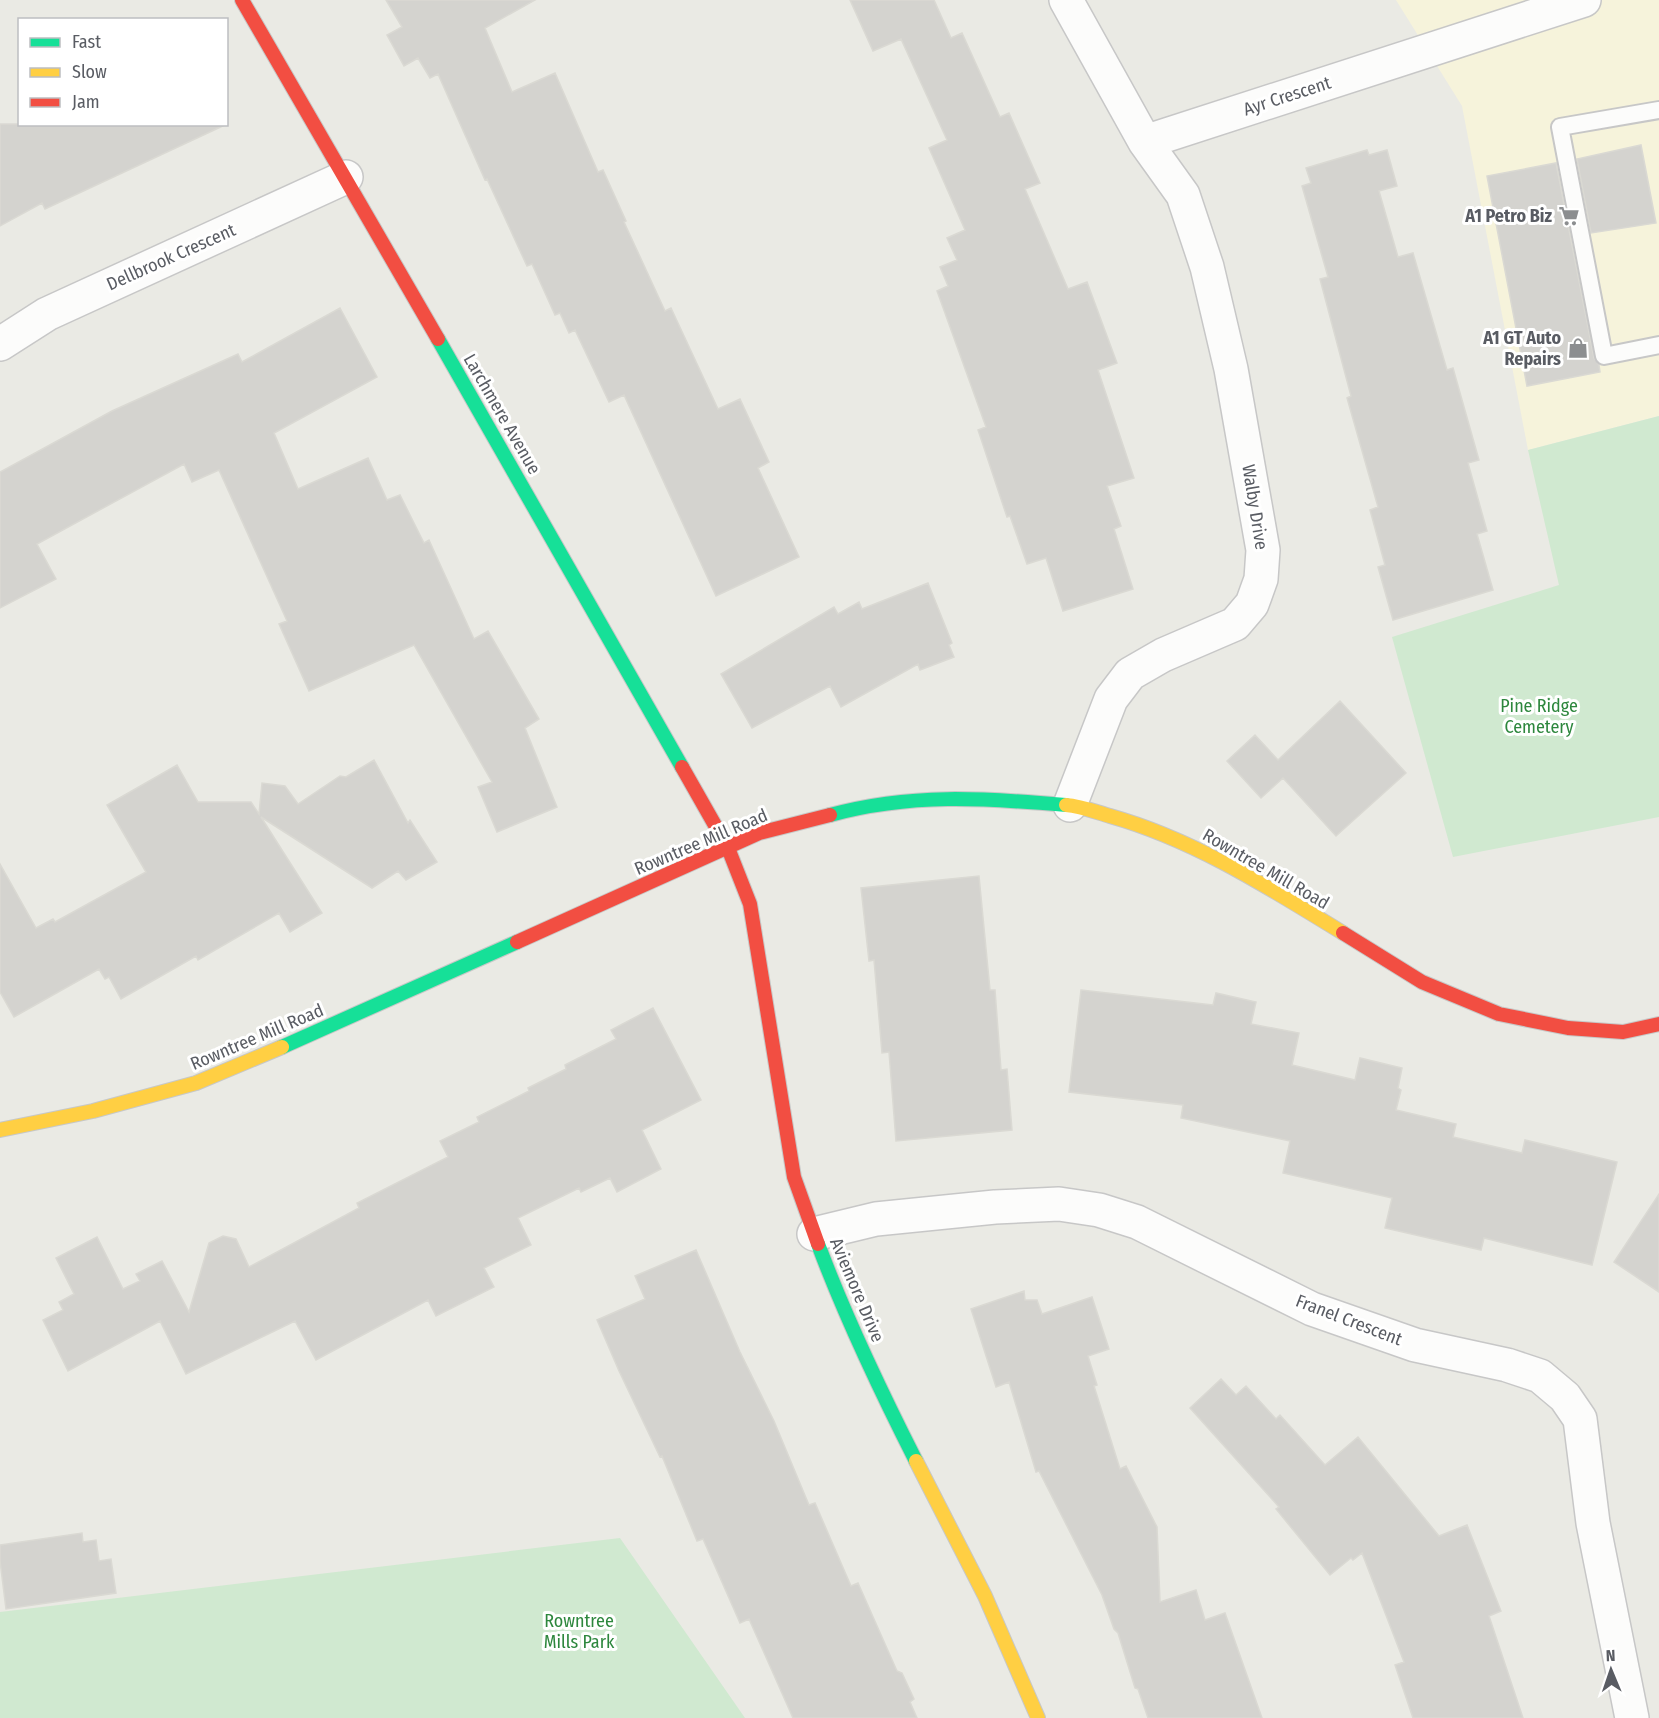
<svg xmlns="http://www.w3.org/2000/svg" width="1659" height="1718" font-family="'Fira Sans Condensed',sans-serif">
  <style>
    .commercial { fill: #f6f3db }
    .green { fill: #d0e9d0 }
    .building { fill: #d4d3cf; stroke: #dad9d3; stroke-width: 1.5 }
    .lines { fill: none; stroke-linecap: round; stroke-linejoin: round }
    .lane-casing { stroke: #c7c7c7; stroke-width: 20 }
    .street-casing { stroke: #c7c7c7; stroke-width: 36 }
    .fast-casing { stroke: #c7c8c7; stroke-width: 16 }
    .slow-casing { stroke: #c7c8c7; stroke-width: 16 }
    .jam-casing { stroke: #c7c8c7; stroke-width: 16 }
    .lane { stroke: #fcfcfb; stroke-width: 16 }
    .street { stroke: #fcfcfb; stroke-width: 33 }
    .fast { stroke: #16e098; stroke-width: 14 }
    .slow { stroke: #ffcf43; stroke-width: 14 }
    .jam { stroke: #f24e42; stroke-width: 14 }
    .labels { text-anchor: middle; stroke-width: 6; stroke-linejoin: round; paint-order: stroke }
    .street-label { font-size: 18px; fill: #595c63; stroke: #fff }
    .poi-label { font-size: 18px; font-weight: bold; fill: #595c63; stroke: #fff; text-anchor: end }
    .park-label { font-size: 18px; fill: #2d873d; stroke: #fff }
  </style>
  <rect width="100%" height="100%" fill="#eaeae4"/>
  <path class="commercial" d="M 1396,0 L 1659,0 L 1659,416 L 1528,450 L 1462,106 Z"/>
  <path class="green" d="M 1659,416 L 1659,817 L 1453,857 L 1392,637 L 1559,585 L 1528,450 Z
    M 620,1538 L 745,1718 L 0,1718 L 0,1612 Z"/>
  <path class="building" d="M 386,0 L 535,0 L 485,28 L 512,92 L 555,73 L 598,172 L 603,170 L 626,221 L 624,222 L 665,311 L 671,308 L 718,409 L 740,399 L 769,462 L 758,468 L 799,557 L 716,596 L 624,395 L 609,402 L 575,330 L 569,333 L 560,313 L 555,315 L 532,264 L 527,266 L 487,179 L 485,180 L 438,74 L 430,78 L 418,58 L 404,66 L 387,35 L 402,27 Z
    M 850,0 L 934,0 L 951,38 L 962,33 L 1000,117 L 1009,113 L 1040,183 L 1025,189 L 1068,289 L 1087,282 L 1117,363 L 1098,370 L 1134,478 L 1107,486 L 1121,526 L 1114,529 L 1133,589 L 1063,611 L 1046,558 L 1027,564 L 1010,516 L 1007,517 L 978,430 L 986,427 L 937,291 L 948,286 L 940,267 L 957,260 L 947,238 L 965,230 L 929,148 L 947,140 L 901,39 L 873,51 Z
    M 0,124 L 227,124 L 45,209 L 42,203 L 0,226 Z
    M 1641,145 L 1656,223 L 1591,233 L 1577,159 Z
    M 1367,150 L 1369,155 L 1387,150 L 1397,186 L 1379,191 L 1398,257 L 1413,253 L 1447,370 L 1453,368 L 1479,460 L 1468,463 L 1487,531 L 1477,534 L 1493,590 L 1393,620 L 1378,567 L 1385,565 L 1370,510 L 1378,507 L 1347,398 L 1351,396 L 1320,279 L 1328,277 L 1302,186 L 1311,183 L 1306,168 Z
    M 1556,163 L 1594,358 L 1599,365 L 1600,372 L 1527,386 L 1487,176 Z
    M 340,308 L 377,377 L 274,433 L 298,489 L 368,458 L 387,500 L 400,495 L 424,543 L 429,540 L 474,639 L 488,631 L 539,719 L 525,728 L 557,807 L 497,832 L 478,787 L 492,782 L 414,645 L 309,691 L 279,624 L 287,621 L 219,470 L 192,482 L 184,464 L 37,544 L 56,579 L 0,608 L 0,472 L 112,411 L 238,354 L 242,362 Z
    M 928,583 L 952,643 L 949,645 L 954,657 L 920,670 L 918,664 L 841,707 L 830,686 L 752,728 L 721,674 L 834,607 L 838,614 L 859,602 L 862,609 Z
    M 1340,701 L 1406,773 L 1336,836 L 1283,778 L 1261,798 L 1227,761 L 1255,735 L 1278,760 Z
    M 374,760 L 408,823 L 410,820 L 437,862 L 406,880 L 398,871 L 372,888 L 261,817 L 322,913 L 290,932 L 279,913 L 198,960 L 196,956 L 121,999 L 109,977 L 105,979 L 99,969 L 14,1017 L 0,992 L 0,864 L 36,928 L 53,919 L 55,922 L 146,872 L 107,805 L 177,765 L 198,802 L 251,802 L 259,814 L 262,783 L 285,786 L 298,804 L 340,776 L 346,777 Z
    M 979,876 L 990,990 L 995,990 L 1001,1070 L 1007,1069 L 1012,1130 L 896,1141 L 889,1052 L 882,1053 L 874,960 L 869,961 L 861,888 Z
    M 1081,990 L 1213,1005 L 1216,993 L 1256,1002 L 1251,1024 L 1299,1033 L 1292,1065 L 1355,1080 L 1360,1058 L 1402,1068 L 1398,1088 L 1401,1090 L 1396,1110 L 1456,1124 L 1453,1137 L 1522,1153 L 1525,1140 L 1617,1162 L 1592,1265 L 1484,1238 L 1481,1250 L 1385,1228 L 1392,1198 L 1283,1173 L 1290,1141 L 1181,1118 L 1183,1105 L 1069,1092 Z
    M 653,1008 L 701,1100 L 642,1130 L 661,1169 L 617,1192 L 610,1178 L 581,1192 L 579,1188 L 518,1218 L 531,1245 L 484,1268 L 494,1287 L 436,1316 L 428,1300 L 316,1360 L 295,1321 L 186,1374 L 160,1321 L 68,1371 L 43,1320 L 63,1310 L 59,1302 L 74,1294 L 56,1258 L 97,1237 L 123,1289 L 140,1281 L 136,1274 L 162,1261 L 189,1312 L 209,1243 L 223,1236 L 236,1239 L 249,1267 L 359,1208 L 357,1203 L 448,1157 L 440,1141 L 479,1122 L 477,1117 L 529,1091 L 528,1088 L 566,1069 L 565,1065 L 616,1039 L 611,1030 Z
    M 1659,1194 L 1659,1292 L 1614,1262 Z
    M 696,1250 L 740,1352 L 774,1421 L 809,1505 L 815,1503 L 851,1586 L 858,1583 L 897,1671 L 902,1673 L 914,1699 L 910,1702 L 917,1718 L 793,1718 L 749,1619 L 740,1623 L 703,1539 L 697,1541 L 662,1456 L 660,1457 L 619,1371 L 597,1320 L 645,1299 L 635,1276 Z
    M 1024,1291 L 1025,1300 L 1037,1300 L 1042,1314 L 1092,1297 L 1109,1349 L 1088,1356 L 1097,1385 L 1094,1386 L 1120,1469 L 1126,1466 L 1157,1527 L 1160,1602 L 1196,1590 L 1205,1620 L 1225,1613 L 1262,1718 L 1148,1718 L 1138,1689 L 1135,1688 L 1118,1633 L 1114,1629 L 1102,1595 L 1039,1471 L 1036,1472 L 1009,1382 L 996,1387 L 971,1309 Z
    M 1221,1379 L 1236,1395 L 1246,1386 L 1276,1419 L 1280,1415 L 1325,1465 L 1358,1437 L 1439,1536 L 1467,1525 L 1501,1611 L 1489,1616 L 1523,1718 L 1413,1718 L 1395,1665 L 1404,1662 L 1362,1553 L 1353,1560 L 1351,1558 L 1330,1575 L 1276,1509 L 1279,1507 L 1190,1408 Z
    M 82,1533 L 83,1542 L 96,1540 L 99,1561 L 111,1559 L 116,1593 L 6,1609 L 0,1561 L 0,1545 Z"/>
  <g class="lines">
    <g class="lane-casing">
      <path id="lane" d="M 1659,110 L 1560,127 L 1604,356 L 1659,345"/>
    </g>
    <g class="street-casing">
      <path id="street" d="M 1066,0 L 1145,142 L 1183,195 L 1207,267 L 1231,369 L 1263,550 L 1261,579 L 1252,604 L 1235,624 L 1163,655 L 1130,674 L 1111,699 L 1070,805
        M 1145,142 L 1584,0
        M 0,344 L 47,314 L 346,177
        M 814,1234 L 876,1219 L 995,1207 L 1059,1204 L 1099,1210 L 1137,1222 L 1312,1309 L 1415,1345 L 1507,1365 L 1540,1376 L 1565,1397 L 1580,1419 L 1593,1523 L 1632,1718"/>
    </g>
    <g class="fast-casing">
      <path id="fast" d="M 438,339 L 682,767
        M 830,815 C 911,793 983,798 1066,805
        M 282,1047 L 517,942
        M 818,1244 C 846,1319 880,1390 916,1461"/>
    </g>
    <g class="slow-casing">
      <path id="slow" d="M 1066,805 C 1081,806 1096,812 1110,816 C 1195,840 1268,887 1343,933
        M 0,1130 L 93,1111 L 196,1083 L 282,1047
        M 916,1461 L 985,1596 L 1038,1718"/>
    </g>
    <g class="jam-casing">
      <path id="jam" d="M 242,0 L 438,339
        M 682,767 L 728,848 L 750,904 L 794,1177 L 818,1244
        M 1343,933 L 1422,982 L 1499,1014 L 1568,1028 L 1623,1032 L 1659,1024
        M 517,942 L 759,833 L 830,815"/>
    </g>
    <use href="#lane" class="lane"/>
    <use href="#street" class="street"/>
    <use href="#fast" class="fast"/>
    <use href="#slow" class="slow"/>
    <use href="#jam" class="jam"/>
  </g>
  <defs>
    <g id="supermarket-bare" transform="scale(1.62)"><path d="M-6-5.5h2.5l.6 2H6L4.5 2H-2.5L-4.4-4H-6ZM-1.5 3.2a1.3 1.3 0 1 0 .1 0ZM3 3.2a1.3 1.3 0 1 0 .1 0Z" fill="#8c8e90" stroke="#fff" stroke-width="2.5" paint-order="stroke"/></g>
    <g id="shop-bare" transform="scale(1.62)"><path d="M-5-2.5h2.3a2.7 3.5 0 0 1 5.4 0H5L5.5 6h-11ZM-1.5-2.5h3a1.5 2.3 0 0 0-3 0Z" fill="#8c8e90" stroke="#fff" stroke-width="2.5" paint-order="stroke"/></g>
  </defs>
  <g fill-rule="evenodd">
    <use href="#supermarket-bare" x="1569" y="216"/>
    <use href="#shop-bare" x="1578" y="348"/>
  </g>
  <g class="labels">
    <g class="street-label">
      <text transform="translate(1287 96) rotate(-18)" y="6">Ayr Crescent</text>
      <text transform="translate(171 257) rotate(-24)" y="6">Dellbrook Crescent</text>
      <text transform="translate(502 414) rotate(60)" y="6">Larchmere Avenue</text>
      <text transform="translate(1255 507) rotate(81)" y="6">Walby Drive</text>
      <text transform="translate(701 842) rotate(-23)" y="6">Rowntree Mill Road</text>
      <text transform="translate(1266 869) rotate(30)" y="6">Rowntree Mill Road</text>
      <text transform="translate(257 1037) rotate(-23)" y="6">Rowntree Mill Road</text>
      <text transform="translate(857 1290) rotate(67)" y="6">Aviemore Drive</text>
      <text transform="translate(1349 1320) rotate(21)" y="6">Franel Crescent</text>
    </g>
    <g class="poi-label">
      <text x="1552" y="222">A1 Petro Biz</text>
      <text x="1561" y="344">A1 GT Auto<tspan x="1561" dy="21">Repairs</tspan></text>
    </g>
    <g class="park-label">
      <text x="1539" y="712">Pine Ridge<tspan x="1539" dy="21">Cemetery</tspan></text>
      <text x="579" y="1627">Rowntree<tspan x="579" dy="21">Mills Park</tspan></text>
    </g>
  </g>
  <rect x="18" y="18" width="210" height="108" fill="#ffffff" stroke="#bdbec1" stroke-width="1.5"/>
  <rect x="30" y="38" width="30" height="9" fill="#16e098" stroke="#bdbec1" stroke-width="1.5"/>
  <text x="72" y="48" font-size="18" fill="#595c63">Fast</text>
  <rect x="30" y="68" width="30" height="9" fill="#ffcf43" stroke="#bdbec1" stroke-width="1.5"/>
  <text x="72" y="78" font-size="18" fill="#595c63">Slow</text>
  <rect x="30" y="98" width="30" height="9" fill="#f24e42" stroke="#bdbec1" stroke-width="1.5"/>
  <text x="72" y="108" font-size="18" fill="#595c63">Jam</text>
  <g transform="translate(1611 1670) rotate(358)" stroke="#ffffff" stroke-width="4.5" paint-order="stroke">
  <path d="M0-4.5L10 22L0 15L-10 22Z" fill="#595c63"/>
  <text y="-9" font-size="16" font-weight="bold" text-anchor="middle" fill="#595c63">N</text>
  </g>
</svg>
